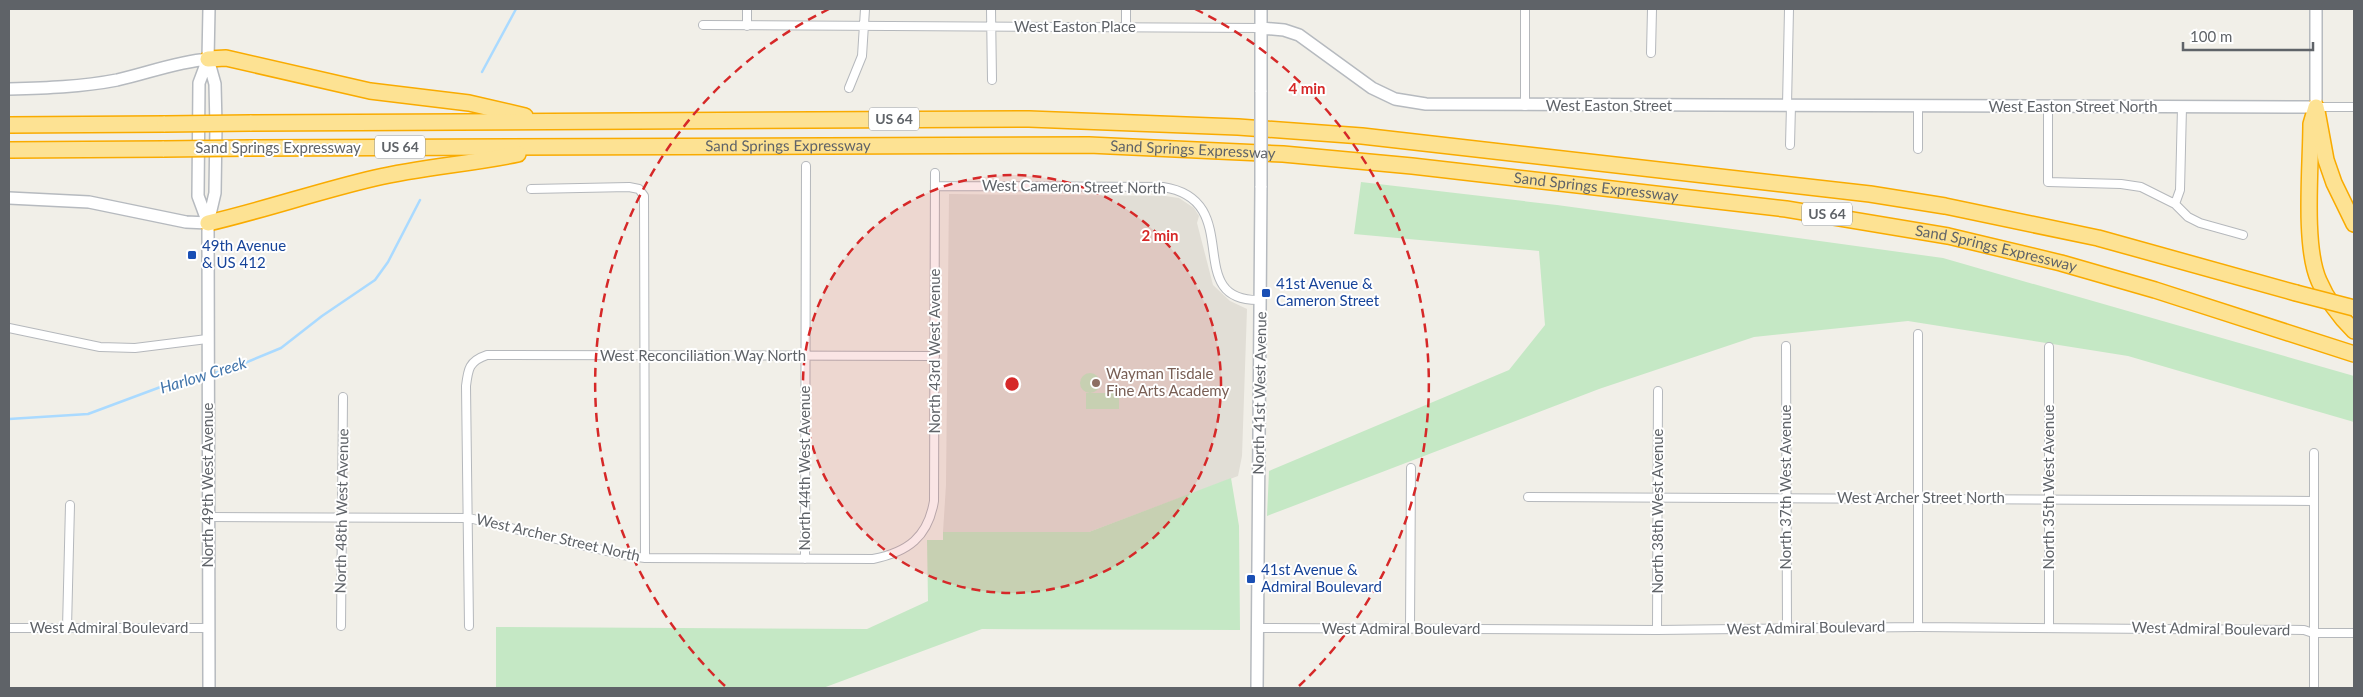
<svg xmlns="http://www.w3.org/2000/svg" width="2363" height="697" font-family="Lato,sans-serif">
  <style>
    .education { fill: #e1ded6 }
    .green { fill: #c5e8c5 }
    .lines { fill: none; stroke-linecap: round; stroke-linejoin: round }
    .stream { stroke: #aadaff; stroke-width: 2.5 }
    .street-casing { stroke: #b5b8bc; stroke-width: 10 }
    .secondary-casing { stroke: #b6babf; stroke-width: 14 }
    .highway-casing { stroke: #f9ab00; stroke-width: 18 }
    .street { stroke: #fff; stroke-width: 8 }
    .secondary { stroke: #fff; stroke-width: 11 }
    .highway { stroke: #fde293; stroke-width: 15 }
    .secondary-bridge-casing { stroke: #b6babf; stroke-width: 14; stroke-linecap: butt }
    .highway-bridge-casing { stroke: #f9ab00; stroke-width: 18; stroke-linecap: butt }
    .secondary-bridge { stroke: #fff; stroke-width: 11 }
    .highway-bridge { stroke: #fde293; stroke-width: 15 }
    .ring { fill: none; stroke: #d62828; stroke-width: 2.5; stroke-dasharray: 9 6 }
    .transit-dot { fill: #1a4fb4; stroke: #fff; stroke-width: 2 }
    .education-dot { fill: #8d6e63; stroke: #fff; stroke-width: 2 }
    .labels { text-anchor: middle; stroke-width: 4; stroke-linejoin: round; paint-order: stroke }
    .shield { fill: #fff; stroke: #8f9295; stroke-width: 1 }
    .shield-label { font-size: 14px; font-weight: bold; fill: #5f6368 }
    .street-label { font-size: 15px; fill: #5f6368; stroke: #fff }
    .transit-label { font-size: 15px; fill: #164399; stroke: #fff; text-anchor: start }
    .education-label { font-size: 15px; fill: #785e54; stroke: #fff; text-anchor: start }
    .water-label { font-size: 16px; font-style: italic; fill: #4174aa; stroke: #fff }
    .centre { fill: #d62828; stroke: #fff; stroke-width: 2.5 }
    .ring-label { font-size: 15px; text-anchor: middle; font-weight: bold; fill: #d62828; stroke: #fff; stroke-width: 4; stroke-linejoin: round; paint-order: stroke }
  </style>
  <rect width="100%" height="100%" fill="#f1efe8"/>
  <path class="education" d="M 949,194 L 1165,196 L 1179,198 L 1194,208 L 1199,216 L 1197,223 L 1213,285 L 1230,301 L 1247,309 L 1242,456 L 1238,476 L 1089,532 L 943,532 L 946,485 Z"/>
  <path class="green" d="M 1361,182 L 1557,205 L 1943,258 L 2354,376 L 2354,422 L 2128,356 L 1908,321 L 1754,337 L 1599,389 L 1267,516 L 1269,471 L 1509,370 L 1545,325 L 1539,251 L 1354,234 Z
    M1080 383a10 10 0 1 1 20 0a10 10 0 1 1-20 0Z
    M 1086,393 L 1119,393 L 1119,409 L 1086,409 Z
    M 1231,478 L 1239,526 L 1240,630 L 982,629 L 823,688 L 496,688 L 496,627 L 867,629 L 928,601 L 927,540 L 943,540 L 943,532 L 1089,532 Z"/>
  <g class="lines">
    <path class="stream" d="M 482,72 L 516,9
      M 213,373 L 228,370 L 281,348 L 322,316 L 375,280 L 388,262 L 420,200
      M 9,419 L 88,414 L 182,379 L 205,374"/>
    <g class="street-casing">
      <path id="street" d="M 991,9 L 992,80
        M 1525,9 L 1525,106
        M 703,25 L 1261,28
        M 747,26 L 747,9
        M 1126,27 L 1126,9
        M 1651,53 L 1652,9
        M 849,88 L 862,56 L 865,9
        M 1787,105 L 1789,9
        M 1918,106 L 1918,149
        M 2048,106 L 2048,182 L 2121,184 L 2141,187 L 2175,204 L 2188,217 L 2200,223 L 2243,235
        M 2316,107 L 2354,107
        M 1790,145 L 1791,105
        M 935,186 L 1163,187 C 1248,200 1179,303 1261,300
        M 531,189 L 629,187 L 639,189 L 644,196 L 645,558
        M 2175,204 L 2180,190 L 2182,107
        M 9,328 L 100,347 L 135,348 L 207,339
        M 1786,346 L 1787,628
        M 2049,347 L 2049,627
        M 2314,453 L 2314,688
        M 1528,497 L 2314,501
        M 208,517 L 469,518 L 623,555 L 645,558 L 873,559 C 908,552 928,537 934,501 L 935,173
        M 805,559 L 806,166
        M 341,626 L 343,397
        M 469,626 L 466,386 C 468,369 469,361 487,355 L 935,356
        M 1918,627 L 1918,334
        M 9,628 L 209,628
        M 67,628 L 70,505
        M 1258,628 L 1657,630 L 1918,627 L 2304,630 L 2313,633 L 2354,633
        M 1410,628 L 1411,468
        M 1657,630 L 1658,391"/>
    </g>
    <g class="secondary-casing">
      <path id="secondary" d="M 1261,9 L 1261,92
        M 1261,28 L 1284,30 L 1299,35 L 1372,88 L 1395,99 L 1426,104 L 2316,107 L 2316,9
        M 208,59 L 215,84 L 216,126 L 215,193 L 208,223 L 209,688
        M 9,89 C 45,88 81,87 117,80 C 148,73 176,62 208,59
        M 9,198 L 89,202 L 186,222 L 208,223
        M 208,223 L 198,196 L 199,83 L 208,59 L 209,9
        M 1257,688 L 1261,186"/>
    </g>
    <g class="highway-casing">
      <g id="highway">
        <path d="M 208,59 L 226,58 L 370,91 L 469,103 L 525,116"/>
        <path d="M 2316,107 L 2311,124 C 2311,165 2303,246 2319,281 C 2327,300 2340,317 2354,331"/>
        <path d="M 2317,111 L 2326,160 L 2334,183 L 2354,224"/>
        <path d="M 250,123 L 1029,119 L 1238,127 L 1362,136 L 1870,194 L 1945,206 L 2098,238 L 2296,293"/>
        <path d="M 9,125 L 165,124"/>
        <path id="s1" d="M 249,148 L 1089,145 L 1283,154 L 1412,166 L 1786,209 L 1948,236 L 2061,263 L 2155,290 L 2354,354"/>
        <path d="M 9,150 L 164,149"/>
        <path d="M 208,223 C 264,210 319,191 375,178 C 422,167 470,164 518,154"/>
      </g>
    </g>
    <use href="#street" class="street"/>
    <use href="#secondary" class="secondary"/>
    <use href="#highway" class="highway"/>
    <g class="secondary-bridge-casing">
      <path id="secondary-bridge" d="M 1261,92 L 1261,186"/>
    </g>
    <g class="highway-bridge-casing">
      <path id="highway-bridge" d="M 165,124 L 250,123
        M 164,149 L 249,148
        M 2296,293 L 2354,308"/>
    </g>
    <use href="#secondary-bridge" class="secondary-bridge"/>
    <use href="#highway-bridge" class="highway-bridge"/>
  </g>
  <circle cx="1012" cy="384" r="209" fill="#d62828" fill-opacity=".12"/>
  <g class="ring">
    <circle cx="1012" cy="384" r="209"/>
    <path d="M725 686A417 417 0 0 1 829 9M1195 9A417 417 0 0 1 1299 686"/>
  </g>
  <g class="transit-dot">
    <rect x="187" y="250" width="10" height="10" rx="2.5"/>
    <rect x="1261" y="288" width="10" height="10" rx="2.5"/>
    <rect x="1246" y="574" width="10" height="10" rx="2.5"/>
  </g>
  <circle class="education-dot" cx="1096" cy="383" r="5"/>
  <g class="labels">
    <g class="shield">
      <rect x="869" y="107.5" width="50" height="23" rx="4"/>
      <rect x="375" y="135.5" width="50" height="23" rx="4"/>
      <rect x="1802" y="202.5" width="50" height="23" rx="4"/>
    </g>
    <g class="shield-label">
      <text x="894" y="124">US 64</text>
      <text x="400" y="152">US 64</text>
      <text x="1827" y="219">US 64</text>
    </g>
    <g class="street-label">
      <text x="1075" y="32">West Easton Place</text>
      <text x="1609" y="111">West Easton Street</text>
      <text x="2073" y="112">West Easton Street North</text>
      <text dy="5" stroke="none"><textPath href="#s1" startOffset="539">Sand Springs Expressway</textPath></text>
      <text x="278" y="153">Sand Springs Expressway</text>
      <text dy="5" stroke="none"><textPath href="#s1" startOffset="944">Sand Springs Expressway</textPath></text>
      <text dy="5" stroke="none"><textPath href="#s1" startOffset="1349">Sand Springs Expressway</textPath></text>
      <text transform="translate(1074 187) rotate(1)" y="5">West Cameron Street North</text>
      <text dy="5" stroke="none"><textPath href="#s1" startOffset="1754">Sand Springs Expressway</textPath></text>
      <text transform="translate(935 351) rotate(-90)" y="5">North 43rd West Avenue</text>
      <text x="703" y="361">West Reconciliation Way North</text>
      <text transform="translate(1260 393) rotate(-89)" y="5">North 41st West Avenue</text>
      <text transform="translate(805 468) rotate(-90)" y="5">North 44th West Avenue</text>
      <text transform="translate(208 485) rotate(-90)" y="5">North 49th West Avenue</text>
      <text transform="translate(1786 487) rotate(-90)" y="5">North 37th West Avenue</text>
      <text transform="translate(2049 487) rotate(-90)" y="5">North 35th West Avenue</text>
      <text x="1921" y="503">West Archer Street North</text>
      <text transform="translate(342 511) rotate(-89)" y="5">North 48th West Avenue</text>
      <text transform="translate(1658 511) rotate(-90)" y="5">North 38th West Avenue</text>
      <text transform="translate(558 538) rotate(13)" y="5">West Archer Street North</text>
      <text x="109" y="633">West Admiral Boulevard</text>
      <text transform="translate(1806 628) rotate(-1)" y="5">West Admiral Boulevard</text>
      <text x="1401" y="634">West Admiral Boulevard</text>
      <text transform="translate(2211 629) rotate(1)" y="5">West Admiral Boulevard</text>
    </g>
    <g class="transit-label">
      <text x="202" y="251">49th Avenue<tspan x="202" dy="17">&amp; US 412</tspan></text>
      <text x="1276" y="289">41st Avenue &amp;<tspan x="1276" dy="17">Cameron Street</tspan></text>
      <text x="1261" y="575">41st Avenue &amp;<tspan x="1261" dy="17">Admiral Boulevard</tspan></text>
    </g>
    <g class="education-label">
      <text x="1106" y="379">Wayman Tisdale<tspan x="1106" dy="17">Fine Arts Academy</tspan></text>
    </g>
    <g class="water-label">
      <text transform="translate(203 375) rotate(-17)" y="6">Harlow Creek</text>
    </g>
  </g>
  <circle cx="1012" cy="384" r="8" class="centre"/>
  <g class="ring-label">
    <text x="1307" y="94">4 min</text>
    <text x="1160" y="241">2 min</text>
  </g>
  <rect width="2363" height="697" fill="none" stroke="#5f6368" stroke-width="20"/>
  <path d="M2183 42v8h130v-8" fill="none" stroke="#5f6368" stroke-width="2.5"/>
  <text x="2190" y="42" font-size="15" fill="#5f6368" stroke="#ffffff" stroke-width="4" paint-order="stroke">100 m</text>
</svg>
